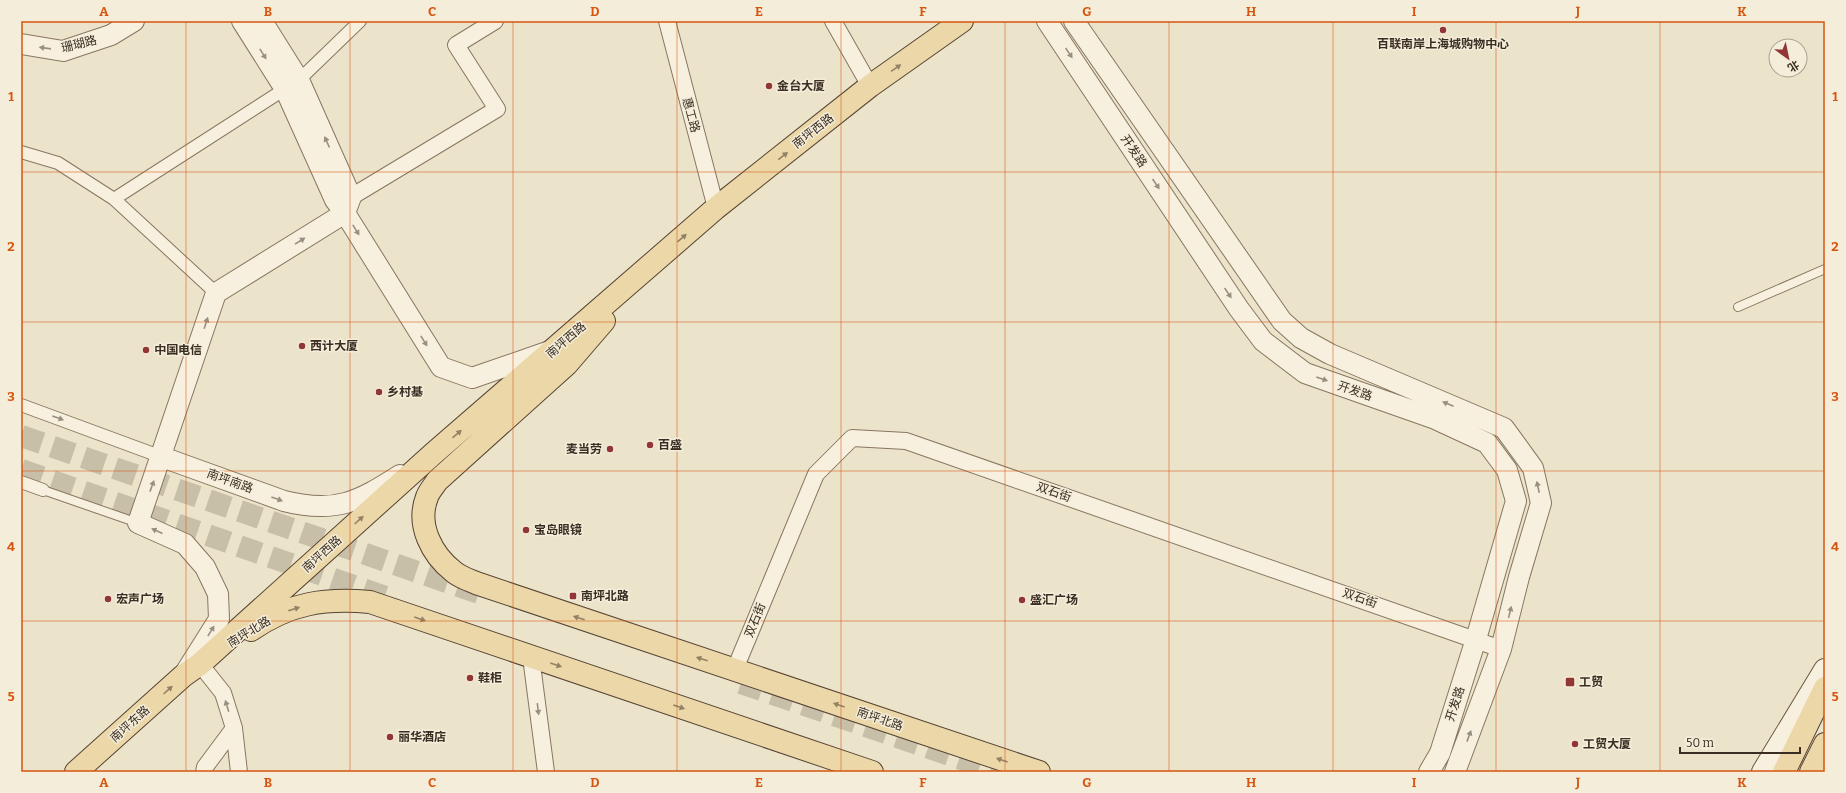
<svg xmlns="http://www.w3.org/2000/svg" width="1846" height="793" font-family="Bitter,'Noto Sans SC',serif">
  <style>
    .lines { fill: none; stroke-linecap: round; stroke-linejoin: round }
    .trunk-tunnel { stroke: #c8bfa9; stroke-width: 22; stroke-dasharray: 22 11; stroke-linecap: butt }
    .service-casing { stroke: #887660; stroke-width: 10 }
    .pedestrian-casing { stroke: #887660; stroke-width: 14 }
    .minor-casing { stroke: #887660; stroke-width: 18 }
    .tertiary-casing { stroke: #887660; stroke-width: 22 }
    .secondary-casing { stroke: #6a5743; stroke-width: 24 }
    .primary-casing { stroke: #564434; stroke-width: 24 }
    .service { stroke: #f7f0de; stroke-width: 8 }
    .pedestrian { stroke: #f7f0de; stroke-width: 12 }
    .minor { stroke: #f7f0de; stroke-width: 16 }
    .tertiary { stroke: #f7f0de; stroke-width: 20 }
    .secondary { stroke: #f7f0de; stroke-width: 22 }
    .primary { stroke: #ebd7a7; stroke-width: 22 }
    .oneway { fill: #988f80 }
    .oneway2 { fill: #928265 }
    .grid { fill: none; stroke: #d7550e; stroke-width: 1; stroke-opacity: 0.55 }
    .poi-dot { fill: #923635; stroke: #f4edda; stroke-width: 1.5 }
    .labels { text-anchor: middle; stroke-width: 3; stroke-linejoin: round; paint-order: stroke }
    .street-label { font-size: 12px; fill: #3a2e23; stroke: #f4edda }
    .poi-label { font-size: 12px; font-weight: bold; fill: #3a2e23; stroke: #f4edda; text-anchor: start }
    .neatline { fill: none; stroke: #d7550e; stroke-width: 1.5 }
    .grid-label { font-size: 13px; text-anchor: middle; font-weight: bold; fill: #d7550e }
  </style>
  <rect width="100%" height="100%" fill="#ece3cb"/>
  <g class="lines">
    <path class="trunk-tunnel" d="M 21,436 L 479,593
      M 21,470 L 394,600
      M 741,683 L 999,772"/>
    <g class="service-casing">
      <path id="service" d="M 1738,307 L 1825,269
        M 43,490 L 138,523"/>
    </g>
    <g class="pedestrian-casing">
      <path id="pedestrian" d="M 21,152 L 58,163 L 114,199 L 216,293
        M 114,199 L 299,80 L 360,21
        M 21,405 L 162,457
        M 21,482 L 43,490"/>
    </g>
    <g class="minor-casing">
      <path id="minor" d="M 667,21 L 716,208
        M 833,21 L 870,86
        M 339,199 L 351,197 L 497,109 L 456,45 L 495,21
        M 531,657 L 546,772
        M 200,664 L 223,693 L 234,728 L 239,772
        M 735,669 L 816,474 L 852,438 L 906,441 L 1501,649
        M 204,772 L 205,767 L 234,728"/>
    </g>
    <g class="tertiary-casing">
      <path id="tertiary" d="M 242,21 L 285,89 L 335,200 L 345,213 L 441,367 L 472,378 L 550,351
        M 1047,21 L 1239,309 L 1263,341 L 1305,373 L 1433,418 L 1487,443 L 1507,470 L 1516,501 L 1476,639 L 1440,753 L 1429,772
        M 1074,21 L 1282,321 L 1301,338 L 1330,354 L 1504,428 L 1533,468 L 1541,503 L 1519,577 L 1501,649 L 1455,772
        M 21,44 L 63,51 L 111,35 L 134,21
        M 162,457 L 284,501 C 335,514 358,502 400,475
        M 185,673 L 219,619 L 218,594 L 205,567 L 185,544 L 138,523 L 216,293 L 345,213 L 351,197 L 299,80 L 262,21"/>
    </g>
    <g class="secondary-casing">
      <path id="secondary" d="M 1763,772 L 1825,670"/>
    </g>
    <g class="primary-casing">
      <path id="primary" d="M 604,321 L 567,364 L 437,481 C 434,486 429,491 427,497 C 416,525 432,555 454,572 C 460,577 469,580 476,583 L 1039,772
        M 251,630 C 290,603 324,598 370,602 L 872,772
        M 76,772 L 183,676 L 200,664 L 434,453 L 716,208 L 870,86 L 962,21
        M 1784,772 L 1825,688
        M 1811,772 L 1825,744"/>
    </g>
    <use href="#service" class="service"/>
    <use href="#pedestrian" class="pedestrian"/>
    <use href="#minor" class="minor"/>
    <use href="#tertiary" class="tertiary"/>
    <use href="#secondary" class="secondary"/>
    <use href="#primary" class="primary"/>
  </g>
  <defs><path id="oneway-solid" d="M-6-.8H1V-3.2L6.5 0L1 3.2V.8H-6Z"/></defs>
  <g class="oneway">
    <use href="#oneway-solid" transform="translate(45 48) rotate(-172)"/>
    <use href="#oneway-solid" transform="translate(1069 53) rotate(56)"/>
    <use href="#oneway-solid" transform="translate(263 54) rotate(58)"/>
    <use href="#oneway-solid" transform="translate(327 142) rotate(-114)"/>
    <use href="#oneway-solid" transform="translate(1156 184) rotate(56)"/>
    <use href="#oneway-solid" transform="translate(356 230) rotate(58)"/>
    <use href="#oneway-solid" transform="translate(300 241) rotate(-32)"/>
    <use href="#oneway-solid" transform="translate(1228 293) rotate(56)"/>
    <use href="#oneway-solid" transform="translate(206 323) rotate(-72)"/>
    <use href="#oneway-solid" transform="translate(424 341) rotate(58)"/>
    <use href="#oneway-solid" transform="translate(1322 379) rotate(19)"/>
    <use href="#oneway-solid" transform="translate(1448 404) rotate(-157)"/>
    <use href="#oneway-solid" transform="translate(58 418) rotate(20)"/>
    <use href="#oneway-solid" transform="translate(152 486) rotate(-70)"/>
    <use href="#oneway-solid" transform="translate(1538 487) rotate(-102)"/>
    <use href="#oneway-solid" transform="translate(277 499) rotate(20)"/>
    <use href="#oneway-solid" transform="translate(157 531) rotate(-156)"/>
    <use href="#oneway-solid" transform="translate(1510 612) rotate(-76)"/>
    <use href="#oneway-solid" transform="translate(211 631) rotate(-58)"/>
    <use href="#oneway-solid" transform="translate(227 706) rotate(-107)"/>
    <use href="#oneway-solid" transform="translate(538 709) rotate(83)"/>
    <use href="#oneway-solid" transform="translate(1469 736) rotate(-70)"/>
  </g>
  <g class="oneway2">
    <use href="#oneway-solid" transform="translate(896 68) rotate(-35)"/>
    <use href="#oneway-solid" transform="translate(783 156) rotate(-38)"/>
    <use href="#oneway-solid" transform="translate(682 238) rotate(-41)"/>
    <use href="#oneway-solid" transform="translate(457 434) rotate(-41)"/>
    <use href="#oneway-solid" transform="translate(359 520) rotate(-42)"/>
    <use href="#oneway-solid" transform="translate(294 609) rotate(-17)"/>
    <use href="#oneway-solid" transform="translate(579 618) rotate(-162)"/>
    <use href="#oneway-solid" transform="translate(420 619) rotate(19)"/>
    <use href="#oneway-solid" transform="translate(702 659) rotate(-162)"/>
    <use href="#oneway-solid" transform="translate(556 665) rotate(19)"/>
    <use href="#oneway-solid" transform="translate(168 690) rotate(-42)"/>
    <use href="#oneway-solid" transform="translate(839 705) rotate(-161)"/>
    <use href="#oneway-solid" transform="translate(679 707) rotate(19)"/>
    <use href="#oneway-solid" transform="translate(1002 760) rotate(-161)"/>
  </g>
  <path class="grid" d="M 186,21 L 186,772M 350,21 L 350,772M 513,21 L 513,772M 677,21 L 677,772M 841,21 L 841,772M 1005,21 L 1005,772M 1169,21 L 1169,772M 1333,21 L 1333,772M 1496,21 L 1496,772M 1660,21 L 1660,772M 21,172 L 1825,172M 21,322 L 1825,322M 21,471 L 1825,471M 21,621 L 1825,621"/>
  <g class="poi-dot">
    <circle cx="1443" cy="30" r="4"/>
    <circle cx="769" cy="86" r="4"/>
    <circle cx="302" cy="346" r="4"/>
    <circle cx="146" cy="350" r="4"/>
    <circle cx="379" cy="392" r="4"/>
    <circle cx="650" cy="445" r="4"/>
    <circle cx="610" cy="449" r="4"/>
    <circle cx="526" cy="530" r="4"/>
    <rect x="569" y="592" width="8" height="8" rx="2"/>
    <circle cx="108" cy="599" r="4"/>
    <circle cx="1022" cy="600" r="4"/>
    <circle cx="470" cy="678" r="4"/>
    <rect x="1565" y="677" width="10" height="10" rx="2"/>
    <circle cx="390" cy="737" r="4"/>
    <circle cx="1575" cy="744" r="4"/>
  </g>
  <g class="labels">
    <g class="street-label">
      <text transform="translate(79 44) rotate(-14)" y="4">珊瑚路</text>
      <text transform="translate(691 115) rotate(75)" y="4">惠工路</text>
      <text transform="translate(813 131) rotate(-38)" y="4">南坪西路</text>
      <text transform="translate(1134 151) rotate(56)" y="4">开发路</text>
      <text transform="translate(566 340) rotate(-41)" y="4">南坪西路</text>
      <text transform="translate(1355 391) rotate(19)" y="4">开发路</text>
      <text transform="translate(230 481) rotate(20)" y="4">南坪南路</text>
      <text transform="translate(1054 492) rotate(19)" y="4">双石街</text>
      <text transform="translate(322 554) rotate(-42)" y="4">南坪西路</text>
      <text transform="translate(1360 598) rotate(19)" y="4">双石街</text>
      <text transform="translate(755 620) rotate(-68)" y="4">双石街</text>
      <text transform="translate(249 632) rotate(-31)" y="4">南坪北路</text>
      <text transform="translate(1455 704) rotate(-72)" y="4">开发路</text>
      <text transform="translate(880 719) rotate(19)" y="4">南坪北路</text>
      <text transform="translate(130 724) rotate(-42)" y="4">南坪东路</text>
    </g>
    <g class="poi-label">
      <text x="1443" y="48" text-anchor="middle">百联南岸上海城购物中心</text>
      <text x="777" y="90">金台大厦</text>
      <text x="310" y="350">西计大厦</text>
      <text x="154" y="354">中国电信</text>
      <text x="387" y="396">乡村基</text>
      <text x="658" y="449">百盛</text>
      <text x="602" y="453" text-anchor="end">麦当劳</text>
      <text x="534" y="534">宝岛眼镜</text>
      <text x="581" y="600">南坪北路</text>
      <text x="116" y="603">宏声广场</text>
      <text x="1030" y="604">盛汇广场</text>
      <text x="478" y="682">鞋柜</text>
      <text x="1579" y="686">工贸</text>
      <text x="398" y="741">丽华酒店</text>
      <text x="1583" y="748">工贸大厦</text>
    </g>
  </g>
  <rect width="1846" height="793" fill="none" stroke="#f4edda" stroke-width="44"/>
  <g transform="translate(1788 58) rotate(147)"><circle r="19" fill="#f4edda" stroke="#aaa191"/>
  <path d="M0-3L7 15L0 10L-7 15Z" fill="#923635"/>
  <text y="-6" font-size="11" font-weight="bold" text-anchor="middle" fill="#3a2e23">北</text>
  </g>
  <path d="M1680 747v6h120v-6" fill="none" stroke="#3a2e23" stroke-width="2"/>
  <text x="1686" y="747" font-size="12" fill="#3a2e23" stroke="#f4edda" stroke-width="3" paint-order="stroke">50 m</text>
  <rect x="22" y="22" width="1802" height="749" class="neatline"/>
  <g class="grid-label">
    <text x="104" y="16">A</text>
    <text x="268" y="16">B</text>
    <text x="432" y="16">C</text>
    <text x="595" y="16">D</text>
    <text x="759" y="16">E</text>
    <text x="923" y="16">F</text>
    <text x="1087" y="16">G</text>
    <text x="1251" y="16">H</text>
    <text x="1414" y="16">I</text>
    <text x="1578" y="16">J</text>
    <text x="1742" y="16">K</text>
    <text x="11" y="101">1</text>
    <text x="1835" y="101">1</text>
    <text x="11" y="251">2</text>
    <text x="1835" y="251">2</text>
    <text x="11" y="401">3</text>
    <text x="1835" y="401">3</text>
    <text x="11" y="551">4</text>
    <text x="1835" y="551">4</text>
    <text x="11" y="701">5</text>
    <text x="1835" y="701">5</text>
    <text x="104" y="787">A</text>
    <text x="268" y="787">B</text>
    <text x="432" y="787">C</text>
    <text x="595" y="787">D</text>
    <text x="759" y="787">E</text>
    <text x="923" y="787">F</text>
    <text x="1087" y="787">G</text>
    <text x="1251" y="787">H</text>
    <text x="1414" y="787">I</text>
    <text x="1578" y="787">J</text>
    <text x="1742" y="787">K</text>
  </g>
</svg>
